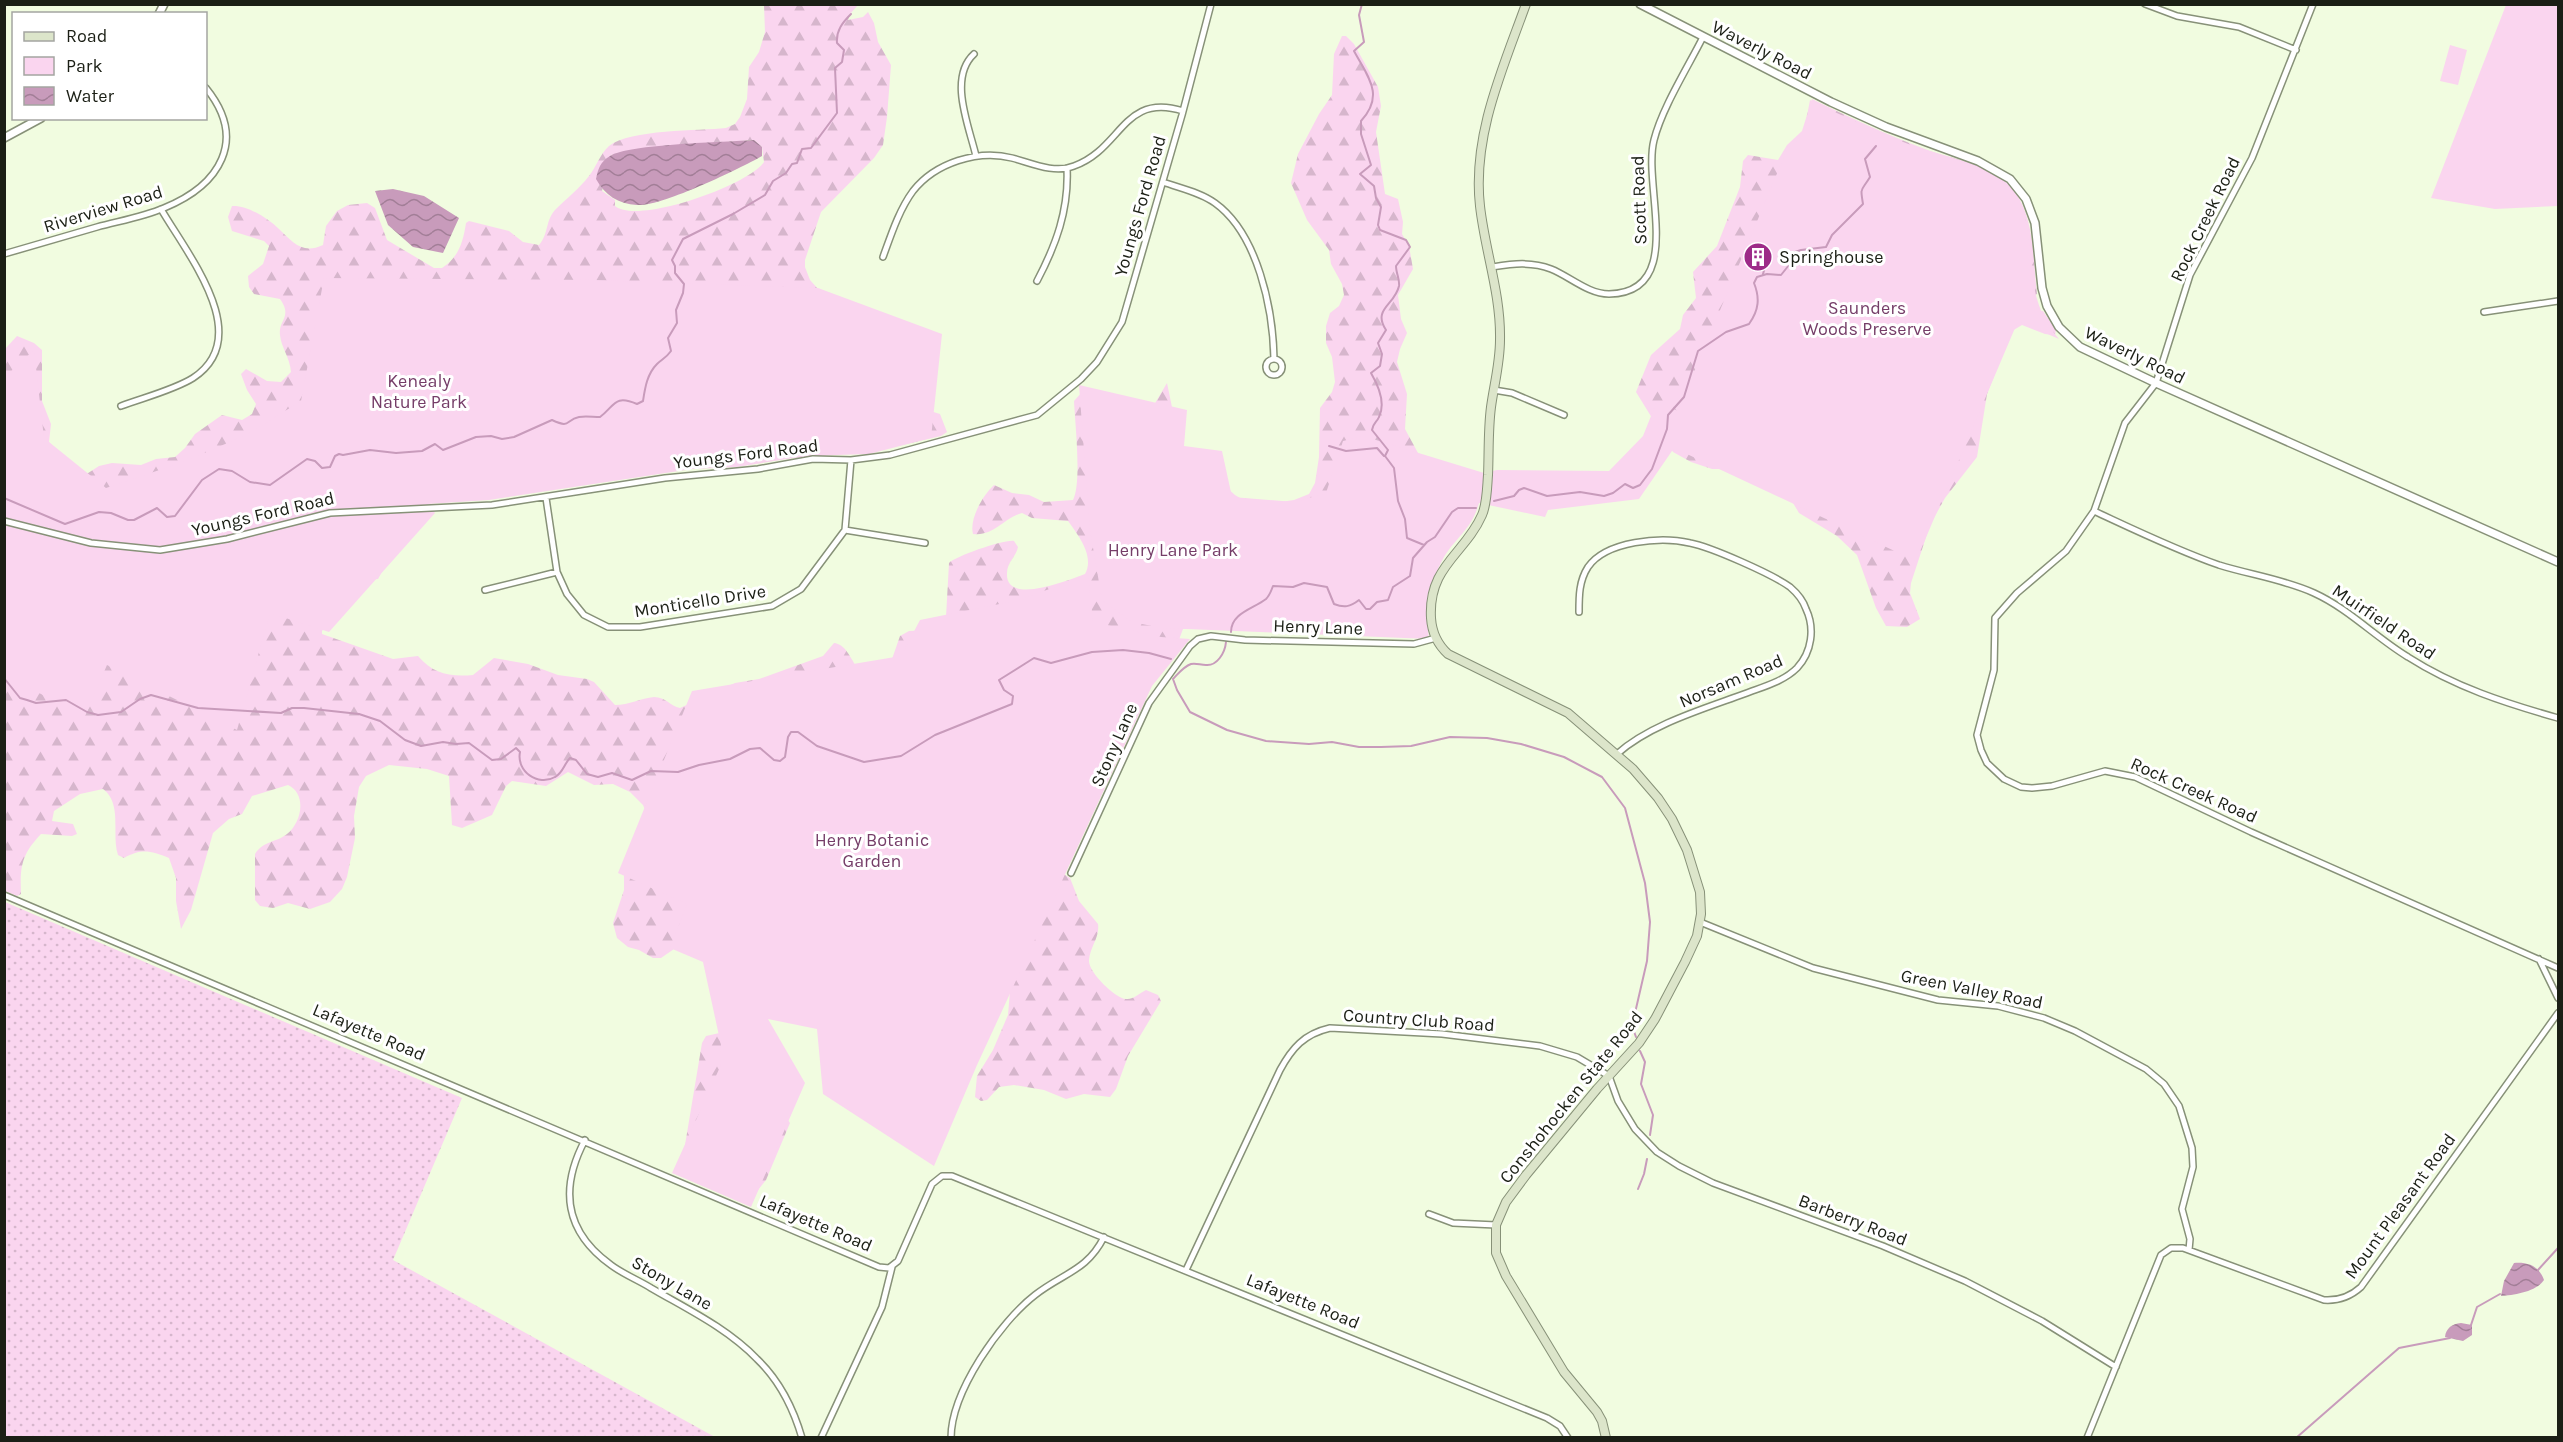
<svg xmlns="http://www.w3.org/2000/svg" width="2563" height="1442" font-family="Karla,sans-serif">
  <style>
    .grass { fill: url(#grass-dots) }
    .forest { fill: url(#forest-firs); fill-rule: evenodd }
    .green { fill: #fad5ef }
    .water { fill: url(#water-waves) }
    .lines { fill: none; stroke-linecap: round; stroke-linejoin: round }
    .stream { stroke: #c89bbb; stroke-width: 2 }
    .minor-casing { stroke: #879178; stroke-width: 8 }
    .tertiary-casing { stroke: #879178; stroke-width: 10 }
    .secondary-casing { stroke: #879178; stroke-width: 10 }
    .minor { stroke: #fff; stroke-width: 5 }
    .tertiary { stroke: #fff; stroke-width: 7 }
    .secondary { stroke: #dce5ca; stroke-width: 8 }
    .labels { text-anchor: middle; stroke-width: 6; stroke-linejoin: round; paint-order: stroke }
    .street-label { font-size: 18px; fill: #1b1f15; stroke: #fff }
    .poi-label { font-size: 18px; fill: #1b1f15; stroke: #fff; text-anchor: start }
    .park-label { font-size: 18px; fill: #753d68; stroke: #fff }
  </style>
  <defs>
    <pattern id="grass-dots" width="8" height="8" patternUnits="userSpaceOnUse" patternTransform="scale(1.5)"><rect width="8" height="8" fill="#fad5ef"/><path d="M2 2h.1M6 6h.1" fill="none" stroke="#d6b6cc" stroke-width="1.8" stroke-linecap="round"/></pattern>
    <pattern id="forest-firs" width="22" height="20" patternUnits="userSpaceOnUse" patternTransform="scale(1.5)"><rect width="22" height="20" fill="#fad5ef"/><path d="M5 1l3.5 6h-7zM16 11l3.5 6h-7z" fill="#d6b6cc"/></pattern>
    <pattern id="water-waves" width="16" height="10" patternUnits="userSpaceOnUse" patternTransform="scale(1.5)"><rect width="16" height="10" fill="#c89bbb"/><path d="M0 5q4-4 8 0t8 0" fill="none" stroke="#a27e97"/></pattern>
  </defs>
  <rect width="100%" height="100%" fill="#f1fce0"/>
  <path class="grass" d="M 5,902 L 462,1098 L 393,1260 L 715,1437 L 5,1437 Z"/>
  <path class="forest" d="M 764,5 L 858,5 L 850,14 L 848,20 L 863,17 L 868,12 L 874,23 L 878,42 L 891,65 L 887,117 L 883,145 L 874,158 L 821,212 L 805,260 L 805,267 L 810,280 L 927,410 L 940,414 L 947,432 L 941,436 L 871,452 L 5,517 L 5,349 L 17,336 L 34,343 L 42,350 L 42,401 L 51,424 L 49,442 L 82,477 L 99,466 L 112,463 L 141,465 L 156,459 L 175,457 L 185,448 L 195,434 L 222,415 L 242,420 L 252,414 L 256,404 L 247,390 L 241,374 L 246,369 L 267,381 L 281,382 L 291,372 C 290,358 281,347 280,335 C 278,320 293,317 280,299 L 254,294 L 249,287 L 248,276 L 263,264 L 269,246 L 264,241 L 232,231 L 228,217 L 232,206 C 247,205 268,218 279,229 C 293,242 302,255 323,245 L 326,226 L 337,211 L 348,205 L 367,203 L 375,208 L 387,240 L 434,268 L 442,268 C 459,257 463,242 466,223 L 469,221 L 509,231 L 523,242 L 539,245 C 549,234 545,220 556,209 C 567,198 579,189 589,176 C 596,167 600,154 609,146 C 630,129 699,131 726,128 L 735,124 L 740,117 L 747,99 L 749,67 L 759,52 L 765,32 ZM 754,140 L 762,147 L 764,162 C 749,185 638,225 615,206 L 615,200 L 602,191 L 611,155 L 645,148 Z
    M 1342,36 L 1346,36 L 1354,44 L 1378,87 L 1381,106 L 1376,132 L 1385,194 L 1398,199 L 1403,222 L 1402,234 L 1409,246 L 1413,269 L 1398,295 L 1401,319 L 1407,333 L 1400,349 L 1397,362 L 1407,394 L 1405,429 L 1418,453 L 1341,625 L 1183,629 L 1174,653 L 691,909 L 674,949 L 661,958 L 653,958 L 639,950 L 628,947 L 617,938 L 613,923 L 624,890 L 624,871 L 646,812 L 643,805 L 630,792 L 613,784 L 594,785 L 568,772 L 546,786 L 512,781 L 506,786 L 492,815 L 462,828 L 452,825 L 449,776 L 427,769 L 389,765 L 366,776 L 359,787 L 354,816 L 355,838 L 347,877 L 342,889 L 330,902 L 310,909 L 288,903 L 273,908 L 260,906 L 255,900 L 255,854 C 264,840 276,843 287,834 C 302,822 307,794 288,785 L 252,796 L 242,814 L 229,819 L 213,833 L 191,910 L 181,929 L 176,901 L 176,878 L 169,858 C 151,851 142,848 124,858 L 118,855 C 111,835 123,804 103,789 L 80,794 L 54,811 L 52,821 L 73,824 L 77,834 L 72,836 L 41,834 C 21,855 20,867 21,894 L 17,896 L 5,891 L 4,527 L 384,568 L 378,579 L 357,581 L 322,631 L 322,634 L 393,659 L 418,656 C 433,674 450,677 473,675 L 494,658 L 528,664 L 558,675 L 587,679 L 594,682 L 615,705 C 629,705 641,698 654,697 C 666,697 670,706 680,708 L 735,683 L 759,679 L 823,656 L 834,643 C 845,644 850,657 856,666 L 892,659 L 900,636 L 909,631 L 928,630 L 946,617 L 949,563 C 956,556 1005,539 1014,541 L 1018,547 C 1016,557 1007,562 1007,573 C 1005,606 1069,580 1085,574 C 1095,556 1078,535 1068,521 L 1032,518 L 1022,513 C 1004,518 993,537 973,534 C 969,519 983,495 994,485 L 1012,493 L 1029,495 L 1044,502 L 1073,500 C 1082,483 1075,423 1074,401 L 1083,391 L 1154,405 L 1167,383 L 1180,446 L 1235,495 L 1240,498 L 1280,502 L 1294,500 L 1309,494 L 1315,483 L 1319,457 L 1320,408 L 1332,392 L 1335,382 L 1332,357 L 1326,343 L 1326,326 L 1330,313 L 1339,306 L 1344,295 L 1342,284 L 1331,264 L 1329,250 L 1307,220 L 1291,183 L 1298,154 L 1319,114 L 1332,95 L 1334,54 Z
    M 1812,99 C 1849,117 1887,135 1925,149 C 1954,160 1996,165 2015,192 C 2035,219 2033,263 2037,294 L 1997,312 L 1962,366 L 2031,310 L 2043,311 L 2056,330 L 2055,335 L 2045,334 L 2022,325 L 2012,331 L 1987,394 L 1977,457 L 1945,498 L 1930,525 L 1911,583 L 1910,593 L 1920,619 L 1907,627 L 1886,626 L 1876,608 L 1857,555 L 1837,536 L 1799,513 L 1787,493 L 1731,469 L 1712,469 L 1691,462 L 1673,452 L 1636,392 L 1651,355 L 1680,329 L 1683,315 L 1696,298 L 1693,272 L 1717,246 L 1740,187 L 1743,161 L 1748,155 L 1778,160 L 1787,145 L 1802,131 Z
    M 1062,873 L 1070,878 L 1079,901 L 1098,924 C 1100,937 1090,947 1089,960 C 1088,972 1115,998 1126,999 C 1133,1000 1140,993 1146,990 L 1158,995 L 1161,1001 L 1128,1056 L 1116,1089 L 1110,1097 L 1084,1094 L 1066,1099 L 1044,1090 L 1014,1085 L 999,1087 L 987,1100 L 981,1101 L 975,1097 L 977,1076 L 993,1050 L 1008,1015 L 1010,991 Z
    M 724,1032 L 790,1123 L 766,1180 L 754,1195 L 683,1157 L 702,1043 L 706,1036 Z"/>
  <path class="green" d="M 2506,5 L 2558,5 L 2558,206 L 2495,209 L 2431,198 Z
    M 2450,45 L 2467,50 L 2458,85 L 2440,81 Z
    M 1810,100 C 1843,116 1876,132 1911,145 C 1940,155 1976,162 2001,180 C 2012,188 2021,200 2024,213 C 2036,260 2024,299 2059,339 L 2018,321 L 1916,561 L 1674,448 L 1639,499 L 1548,510 L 1545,517 L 1479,503 C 1472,529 1457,536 1444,557 C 1430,581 1425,612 1429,639 L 1162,628 L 1132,622 L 1102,600 L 1090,530 L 1079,385 L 1187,410 L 1184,446 L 1222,451 L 1232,497 L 1295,502 L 1326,493 L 1343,441 L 1363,436 L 1484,473 L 1497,470 L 1609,471 L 1643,436 L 1657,401 L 1678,411 L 1788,147 L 1803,137 Z
    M 324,278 L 593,280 L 818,288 L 942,334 L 931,438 L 869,454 L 805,456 L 737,467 L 692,469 L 489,500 L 428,504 L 435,513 L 329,632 L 270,613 L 237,730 L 107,665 L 85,716 L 31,689 L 5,683 L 5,377 L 34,350 L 44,438 L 106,488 L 186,461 L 248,434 L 301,401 Z
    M 1088,575 L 1093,622 L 1161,637 L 1190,639 L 1152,686 L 977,1065 L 934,1166 L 823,1094 L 817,1029 L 768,1019 L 805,1083 L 751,1207 L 672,1173 L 720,1067 L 721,1045 L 703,962 L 670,948 L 687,904 L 618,873 L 692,691 L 901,656 L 920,620 L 1019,600 Z"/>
  <path class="water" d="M 754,140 L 762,147 L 762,156 C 739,169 661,207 637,205 C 618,204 605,195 596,179 C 598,169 600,162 610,156 C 628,144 727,142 754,140 Z
    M 393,189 L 424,196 L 459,218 L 443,253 L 413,247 L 388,225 L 375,191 Z
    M 2514,1263 C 2528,1262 2539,1266 2544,1280 C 2536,1292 2514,1295 2501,1296 L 2504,1281 Z
    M 2461,1323 L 2472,1325 L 2472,1335 L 2463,1341 L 2445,1337 C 2446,1328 2452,1324 2461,1323 Z"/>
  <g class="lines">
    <path class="stream" d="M 1362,4 L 1359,15 L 1364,42 L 1354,51 C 1368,77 1385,95 1361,121 L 1361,134 L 1371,165 L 1360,174 L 1374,186 L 1376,198 L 1381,207 L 1378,225 L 1380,230 L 1406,240 L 1410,247 L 1396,266 C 1396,273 1400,280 1399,286 C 1395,305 1372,309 1386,330 L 1378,343 L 1382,354 L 1380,366 L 1371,373 C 1378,385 1386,403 1379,417 C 1377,422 1373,423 1372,430 L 1388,450 L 1385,456 L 1394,468 L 1398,501 L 1405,519 L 1407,538 L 1424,545
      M 1758,261 L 1765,267 L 1763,274
      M 1329,446 L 1346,451 L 1377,448 L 1384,456
      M 4,498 L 65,524 L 99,512 L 111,513 L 128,520 L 134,520 L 157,508 L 167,517 L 175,516 L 202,480 L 219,469 L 232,471 L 250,482 L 270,485 L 307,459 L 315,461 L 322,468 L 330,467 L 335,456 L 339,454 L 343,455 L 370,450 L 396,453 L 422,451 L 435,444 L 443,450 L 476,437 L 491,436 L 502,439 L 514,437 L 552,420 C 571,429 565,420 579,417 C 585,416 593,417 600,417 C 615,406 614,394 637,404 L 643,401 C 645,388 647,374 657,364 C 662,359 666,358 671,351 L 668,338 L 677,323 L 676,310 L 683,293 L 684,284 L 675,273 L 675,266 L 672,260 L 683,239 L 733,214 L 765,195 L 773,181 L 786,173 L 792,164 L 797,163 L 802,149 L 811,148 L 837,113 L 835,68 L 842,62 L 844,50 L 837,43 C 836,31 842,23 851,14
      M 1494,501 L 1514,496 L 1519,490 L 1524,488 L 1547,496 L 1580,492 L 1604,496 L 1613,493 L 1625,484 L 1633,488 L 1640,485 L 1652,469 L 1667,429 L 1668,415 L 1684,397 L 1698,351 L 1726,332 L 1749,324 C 1759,310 1760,298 1754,283 L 1757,277 L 1767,274 L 1781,275 L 1789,265 L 1789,254 L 1801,250 L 1826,247 L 1832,235 L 1863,204 C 1860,186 1861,192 1870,177 L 1865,159 L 1876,146
      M 1231,632 C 1231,613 1253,609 1266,599 C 1270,595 1271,591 1273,586 L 1293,587 L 1304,583 L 1327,587 L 1334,604 C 1344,608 1350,607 1359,600 L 1366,609 L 1370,609 L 1377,602 L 1388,600 L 1393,587 L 1410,576 L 1413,558 L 1427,542 L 1435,537 L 1452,512 L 1458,508 L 1476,508
      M 1226,642 C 1225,653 1217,666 1206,665 C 1200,665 1197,663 1191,664 C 1183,667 1179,673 1173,679 L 1177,690 L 1190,712 L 1227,730 L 1266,741 L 1309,744 L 1332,742 L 1359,747 L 1381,747 L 1411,746 L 1450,737 L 1487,738 L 1521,744 L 1564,757 L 1602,777 L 1625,808 L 1645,883 L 1650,922 L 1647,961 L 1632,1026 L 1636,1037
      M 4,678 L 20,698 L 27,700 L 36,703 L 66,700 L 87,712 L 98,715 L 121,712 L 140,699 L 151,695 L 198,708 L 281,713 L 292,708 L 304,708 L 359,714 L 380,721 L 405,740 L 421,746 L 443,742 L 456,744 L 469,743 L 492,760 L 501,759 L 516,748 L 520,752 C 516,771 538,787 555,777 C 563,773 564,764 570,758 L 576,760 L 587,774 L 598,777 L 612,773 L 632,780 L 651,771 L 678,772 L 699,765 L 730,759 L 750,749 L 760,748 L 774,760 L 780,761 L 785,757 L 788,737 L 791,732 L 798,732 L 817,746 L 864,762 L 901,756 L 935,735 L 1012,704 L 1013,696 L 1004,690 L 999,680 L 1034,658 L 1051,663 L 1092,652 L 1123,650 L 1149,653 L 1171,659
      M 1640,1051 L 1645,1062 L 1641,1084 L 1653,1115 L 1650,1135
      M 1638,1189 L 1644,1174 L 1647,1159
      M 2538,1270 L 2558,1248
      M 2470,1328 L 2477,1307 L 2500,1294
      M 2296,1438 L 2399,1348 L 2450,1338"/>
    <g class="minor-casing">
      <path id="minor" d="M 2145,4 L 2177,16 L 2239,27 L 2296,50
        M 2313,4 L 2252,158 L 2190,275 L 2156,383 L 2125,423 L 2094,511 L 2066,551 L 2017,593 L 1995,618 L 1994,670 L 1977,735 L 1981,750 L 1987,763 L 2004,779 L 2021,787 L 2032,788 L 2052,786 L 2105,771 L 2135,777 L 2251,832 L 2558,968
        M 974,54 C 948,78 969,126 976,156
        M 1163,182 C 1179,188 1200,192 1215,203 C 1258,234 1273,309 1274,359
        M 4,254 C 35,245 66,236 97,227 C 119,221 143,217 164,208 C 220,185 248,140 206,88
        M 883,257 C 891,235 899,210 913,191 C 935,163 978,149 1012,158 C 1031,163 1054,174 1074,166 C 1122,149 1123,92 1183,111
        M 1492,267 C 1512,264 1531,261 1551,269 C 1569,276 1588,294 1609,294 C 1687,293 1642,186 1654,140 C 1662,108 1688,67 1703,37
        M 1037,281 C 1056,245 1069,210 1067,168
        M 2484,312 L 2558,301
        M1266 367a8 8 0 1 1 16 0a8 8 0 1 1-16 0Z
        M 1494,390 L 1512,393 L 1564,415
        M 121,406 C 142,398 174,390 193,378 C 256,337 187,254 161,209
        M 546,498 L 557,572 L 567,594 L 584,615 L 608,627 L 640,627 L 772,606 L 801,589 L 845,530 L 851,460
        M 2094,511 C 2135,530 2176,550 2219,565 C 2251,575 2283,579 2314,593 C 2349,609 2375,637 2408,657 C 2455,687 2505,703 2558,718
        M 4,521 L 91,543 L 160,550 L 227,539 L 330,513 L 492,505 L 665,478 L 758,469 L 813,459 L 851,460 L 890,455 L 1037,415 L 1081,379 L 1097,362 L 1122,322 L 1182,115 L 1211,4
        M 845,530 L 925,543
        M 485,590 L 557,572
        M 1579,612 C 1579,596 1579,581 1588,567 C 1606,541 1661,536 1690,543 C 1711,547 1772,574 1790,587 C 1797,593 1803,600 1806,609 C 1815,628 1812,652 1797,668 C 1783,682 1762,687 1744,694 C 1703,709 1649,725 1617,754
        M 1071,873 L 1149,703 L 1190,646 L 1198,639 L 1211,636 L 1245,640 L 1414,644 L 1436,638
        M 4,895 L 879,1267 L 889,1268 L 898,1261 L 932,1184 L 942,1176 L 952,1176 L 1547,1418 L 1560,1426 L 1568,1438
        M 1700,922 L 1813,968 L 1938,1000 L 1998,1006 L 2044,1018 L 2075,1031 L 2146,1069 L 2164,1084 L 2179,1106 L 2192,1148 L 2193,1167 L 2182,1209 L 2190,1239 L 2189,1250
        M 2539,959 L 2558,998
        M 585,1140 C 559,1189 565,1232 611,1265 C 623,1274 638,1280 651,1288 C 687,1309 727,1328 757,1359 C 780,1381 793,1407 802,1438
        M 1429,1214 L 1453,1223 L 1496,1225
        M 1186,1270 L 1280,1070 C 1292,1048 1304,1034 1330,1028 L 1442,1034 L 1540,1046 L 1577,1057 L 1609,1076 L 1618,1101 L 1635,1129 L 1657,1152 L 1679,1166 L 1713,1183 L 1883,1246 L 1965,1281 L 2042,1321 L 2116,1367
        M 821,1438 L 882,1307 L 892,1267
        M 951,1438 C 951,1392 1000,1322 1035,1295 C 1063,1273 1087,1271 1104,1237
        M 2087,1438 L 2161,1255 L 2171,1248 L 2183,1248 L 2324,1300 C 2339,1301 2350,1297 2361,1287 L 2558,1013"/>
    </g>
    <g class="tertiary-casing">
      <path id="tertiary" d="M 1640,4 L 1831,102 L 1886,127 L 1978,161 L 2010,179 L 2026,199 L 2035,223 L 2042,288 L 2047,306 L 2059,327 L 2080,347 L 2156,383 L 2558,562
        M 159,14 L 164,4
        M 4,138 L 41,118"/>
    </g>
    <g class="secondary-casing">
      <path id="secondary" d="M 1526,4 C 1503,68 1472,136 1480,206 C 1485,251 1501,294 1500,340 C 1500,363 1494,385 1491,407 C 1488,430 1489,453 1488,475 C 1487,488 1487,504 1482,515 C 1465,554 1428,566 1431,618 C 1432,633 1437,644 1448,654 L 1568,713 L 1633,769 L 1658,798 L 1672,819 L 1687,850 L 1700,892 L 1701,914 L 1697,936 L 1685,962 L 1655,1019 L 1639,1043 L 1597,1089 L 1526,1175 L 1506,1202 L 1496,1225 L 1496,1253 L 1506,1276 L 1564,1372 L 1597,1412 L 1602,1421 L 1606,1438"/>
    </g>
    <use href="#minor" class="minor"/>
    <use href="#tertiary" class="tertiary"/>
    <use href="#secondary" class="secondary"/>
  </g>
  <defs>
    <g id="building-disc" transform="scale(1.5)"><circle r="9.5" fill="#9d2b88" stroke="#fff"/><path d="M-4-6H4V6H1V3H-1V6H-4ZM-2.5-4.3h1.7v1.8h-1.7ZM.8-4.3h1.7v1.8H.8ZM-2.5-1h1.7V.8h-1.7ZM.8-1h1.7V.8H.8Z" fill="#fff"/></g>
  </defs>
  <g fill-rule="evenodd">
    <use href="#building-disc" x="1758" y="257"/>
  </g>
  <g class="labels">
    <g class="street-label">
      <text transform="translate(1762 50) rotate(27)" y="6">Waverly Road</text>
      <text transform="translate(1639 200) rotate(-92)" y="6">Scott Road</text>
      <text transform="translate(1140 206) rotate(-74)" y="6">Youngs Ford Road</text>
      <text transform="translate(103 209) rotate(-17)" y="6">Riverview Road</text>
      <text transform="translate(2205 219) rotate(-64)" y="6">Rock Creek Road</text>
      <text transform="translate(2135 355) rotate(26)" y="6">Waverly Road</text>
      <text transform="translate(746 454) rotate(-7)" y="6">Youngs Ford Road</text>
      <text transform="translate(263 514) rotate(-13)" y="6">Youngs Ford Road</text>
      <text transform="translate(700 601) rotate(-9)" y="6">Monticello Drive</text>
      <text transform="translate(2384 622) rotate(34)" y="6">Muirfield Road</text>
      <text transform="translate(1318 627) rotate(2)" y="6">Henry Lane</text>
      <text transform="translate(1731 681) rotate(-23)" y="6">Norsam Road</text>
      <text transform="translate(1114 745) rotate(-66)" y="6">Stony Lane</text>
      <text transform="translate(2194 790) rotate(24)" y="6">Rock Creek Road</text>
      <text transform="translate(1972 989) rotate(11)" y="6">Green Valley Road</text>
      <text transform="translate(1419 1020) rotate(4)" y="6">Country Club Road</text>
      <text transform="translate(369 1032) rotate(23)" y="6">Lafayette Road</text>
      <text transform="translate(1571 1097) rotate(-51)" y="6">Conshohocken State Road</text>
      <text transform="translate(2400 1206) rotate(-54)" y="6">Mount Pleasant Road</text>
      <text transform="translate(1853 1220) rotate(21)" y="6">Barberry Road</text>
      <text transform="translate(816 1223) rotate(23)" y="6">Lafayette Road</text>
      <text transform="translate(672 1283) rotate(30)" y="6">Stony Lane</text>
      <text transform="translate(1303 1301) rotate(22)" y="6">Lafayette Road</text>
    </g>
    <g class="poi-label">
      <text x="1779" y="263">Springhouse</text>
    </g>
    <g class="park-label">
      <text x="1867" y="314">Saunders<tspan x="1867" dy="21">Woods Preserve</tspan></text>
      <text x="419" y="387">Kenealy<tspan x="419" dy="21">Nature Park</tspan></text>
      <text x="1173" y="556">Henry Lane Park</text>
      <text x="872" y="846">Henry Botanic<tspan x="872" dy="21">Garden</tspan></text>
    </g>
  </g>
  <rect width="2563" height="1442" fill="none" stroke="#1b1f15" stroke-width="12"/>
  <rect x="12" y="12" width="195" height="108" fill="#ffffff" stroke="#a4a5a1" stroke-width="1.5"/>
  <rect x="24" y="32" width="30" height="9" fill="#dce5ca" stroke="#a4a5a1" stroke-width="1.5"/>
  <text x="66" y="42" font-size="18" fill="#1b1f15">Road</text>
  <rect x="24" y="57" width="30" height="18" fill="#fad5ef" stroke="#a4a5a1" stroke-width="1.5"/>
  <text x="66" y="72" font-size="18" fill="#1b1f15">Park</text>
  <rect x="24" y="87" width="30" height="18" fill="url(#water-waves)" stroke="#a4a5a1" stroke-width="1.5"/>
  <text x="66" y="102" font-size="18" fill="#1b1f15">Water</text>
</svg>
